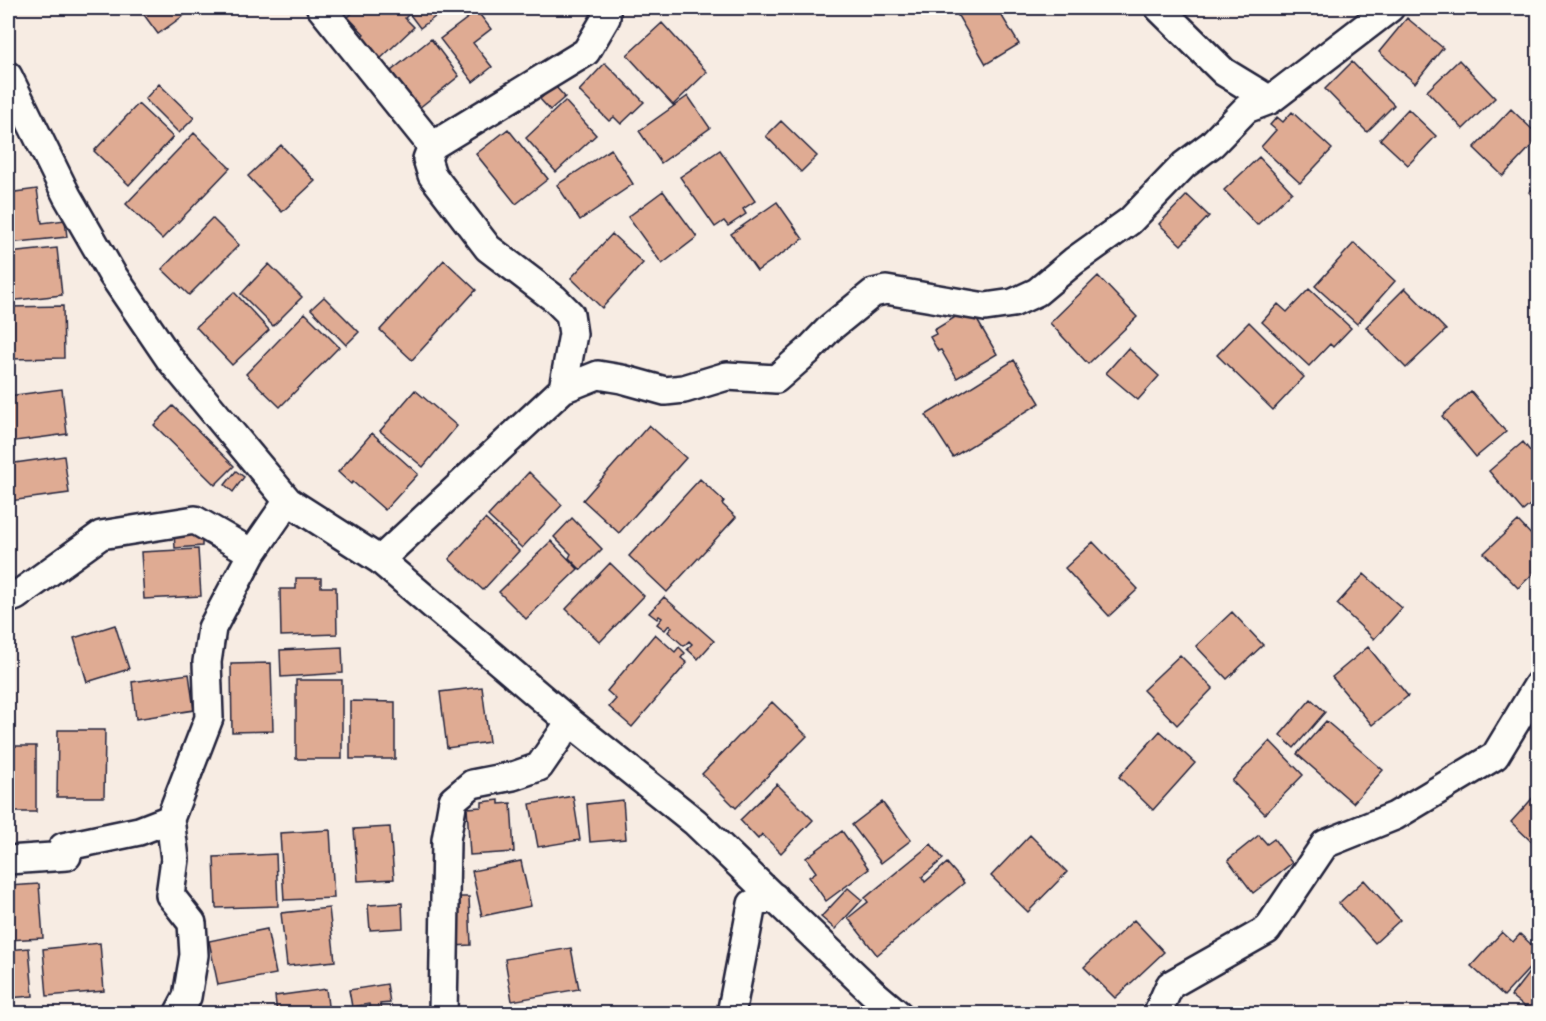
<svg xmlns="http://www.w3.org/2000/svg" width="1546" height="1021" font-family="'Balsamiq Sans',sans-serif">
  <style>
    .building { fill: #dfab93; stroke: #22223b; stroke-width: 1.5 }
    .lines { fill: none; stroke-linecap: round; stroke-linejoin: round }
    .minor-casing { stroke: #22223b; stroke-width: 32 }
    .minor { stroke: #fdfcf7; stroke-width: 27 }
  </style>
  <rect width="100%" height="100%" fill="#f7ece3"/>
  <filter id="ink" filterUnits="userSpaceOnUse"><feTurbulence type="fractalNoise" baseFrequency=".0167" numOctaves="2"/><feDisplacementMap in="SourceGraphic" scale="12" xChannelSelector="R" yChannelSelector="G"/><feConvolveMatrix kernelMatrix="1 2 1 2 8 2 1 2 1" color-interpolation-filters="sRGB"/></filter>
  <g filter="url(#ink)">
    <path class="building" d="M 139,8 L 194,8 L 158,34 Z
      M 358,8 L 403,8 L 409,14 L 405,18 L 414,27 L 378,61 L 358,39 L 364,34 L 348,17 Z
      M 405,8 L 447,8 L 420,28 Z
      M 957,8 L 997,8 L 1019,44 L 986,64 L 954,9 Z
      M 477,11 L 491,29 L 473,43 L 492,67 L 473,82 L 440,39 Z
      M 1407,18 L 1443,48 L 1415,83 L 1379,52 Z
      M 662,23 L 707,72 L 673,105 L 627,55 Z
      M 431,39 L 459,76 L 419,108 L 391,71 Z
      M 1459,60 L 1495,98 L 1463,129 L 1427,91 Z
      M 1352,62 L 1394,105 L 1367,132 L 1325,89 Z
      M 605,63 L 644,102 L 621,124 L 614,117 L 609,121 L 579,91 Z
      M 159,84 L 194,118 L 179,133 L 145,99 Z
      M 555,86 L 565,97 L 550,110 L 540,99 Z
      M 688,96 L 710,128 L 661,163 L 639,131 Z
      M 565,101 L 596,135 L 556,172 L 526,138 Z
      M 138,104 L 173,137 L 129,185 L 94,151 Z
      M 1408,109 L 1436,136 L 1408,165 L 1380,139 Z
      M 1511,109 L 1538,135 L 1538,139 L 1503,176 L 1474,148 Z
      M 1292,112 L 1332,149 L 1300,183 L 1261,147 L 1276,130 L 1270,125 L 1277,117 L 1283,122 Z
      M 781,121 L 817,156 L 801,172 L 766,136 Z
      M 508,129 L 548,179 L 516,204 L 476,154 Z
      M 194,133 L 230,168 L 162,239 L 126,204 Z
      M 281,145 L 315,181 L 282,212 L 248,176 Z
      M 611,149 L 633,184 L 580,220 L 557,185 Z
      M 720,150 L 755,201 L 743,209 L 746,214 L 728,226 L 724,221 L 715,227 L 680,177 Z
      M 1259,157 L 1292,192 L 1257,225 L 1224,190 Z
      M 1538,184 L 1538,203 L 1529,192 Z
      M 37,189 L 42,223 L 65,220 L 67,237 L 8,243 L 8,193 Z
      M 663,191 L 697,237 L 662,264 L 628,217 Z
      M 1187,195 L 1209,216 L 1181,245 L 1159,224 Z
      M 777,202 L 803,239 L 757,271 L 731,234 Z
      M 212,218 L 239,245 L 189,295 L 162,269 Z
      M 612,234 L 643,263 L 602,308 L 571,278 Z
      M 1354,243 L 1395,281 L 1357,324 L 1315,286 Z
      M 57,248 L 62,295 L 8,301 L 8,253 Z
      M 444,260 L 476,290 L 412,360 L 380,330 Z
      M 269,264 L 302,297 L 273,326 L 241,294 Z
      M 1098,276 L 1137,317 L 1088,364 L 1050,323 Z
      M 1405,288 L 1446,330 L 1406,368 L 1366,327 Z
      M 1309,289 L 1351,328 L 1333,347 L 1330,344 L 1309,366 L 1262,322 L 1278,304 L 1287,312 Z
      M 234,292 L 269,330 L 232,365 L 196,327 Z
      M 324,297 L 359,332 L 346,345 L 311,309 Z
      M 63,306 L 64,358 L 8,359 L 8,307 Z
      M 970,308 L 997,354 L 957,378 L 941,350 L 938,351 L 930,337 L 936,334 L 934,330 Z
      M 305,313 L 339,347 L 280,407 L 246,374 Z
      M 1249,322 L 1304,377 L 1273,410 L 1217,355 Z
      M 1128,348 L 1159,376 L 1138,400 L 1106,373 Z
      M 1014,360 L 1040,403 L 953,457 L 926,415 Z
      M 62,389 L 67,434 L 8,442 L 8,396 Z
      M 415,390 L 457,426 L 423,467 L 380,431 Z
      M 1471,391 L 1506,432 L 1476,457 L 1442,416 Z
      M 173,406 L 234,466 L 215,485 L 154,425 Z
      M 649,425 L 686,458 L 619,533 L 583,500 Z
      M 372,433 L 418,474 L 385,510 L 353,482 L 351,484 L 338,472 Z
      M 1523,442 L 1538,461 L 1538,498 L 1523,511 L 1489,471 Z
      M 64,456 L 69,493 L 10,501 L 8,483 L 8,464 Z
      M 236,471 L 244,477 L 233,492 L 225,485 Z
      M 529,472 L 562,505 L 522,548 L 488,516 Z
      M 700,479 L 724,501 L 722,504 L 736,517 L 667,592 L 629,556 Z
      M 572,518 L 602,549 L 581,570 L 569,558 L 571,554 L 554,537 Z
      M 485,519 L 519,551 L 483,590 L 449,559 Z
      M 1518,521 L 1538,542 L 1538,569 L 1518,588 L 1484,553 Z
      M 202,531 L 202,546 L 175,548 L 174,533 Z
      M 551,541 L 578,569 L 526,619 L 499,592 Z
      M 1093,542 L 1138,589 L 1109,616 L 1065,568 Z
      M 198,549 L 201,596 L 144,599 L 141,552 Z
      M 610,563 L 644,596 L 600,642 L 566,609 Z
      M 1364,574 L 1402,608 L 1374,639 L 1337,604 Z
      M 296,578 L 321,578 L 321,587 L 336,587 L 337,634 L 281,636 L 280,589 L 296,589 Z
      M 664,597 L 714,641 L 698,659 L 687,649 L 692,644 L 689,641 L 684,646 L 668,632 L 672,627 L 669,625 L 665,630 L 657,624 L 662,618 L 659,616 L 657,619 L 649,613 Z
      M 1232,612 L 1263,645 L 1227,679 L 1196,646 Z
      M 115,625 L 129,669 L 87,682 L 74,638 Z
      M 655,634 L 675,652 L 679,647 L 685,653 L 681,658 L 687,663 L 632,727 L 609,707 L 616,699 L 607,691 Z
      M 342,647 L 343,673 L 281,677 L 280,650 Z
      M 1368,647 L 1408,696 L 1372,725 L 1332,677 Z
      M 1180,655 L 1213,688 L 1177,725 L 1143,690 Z
      M 271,663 L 273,731 L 232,732 L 231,664 Z
      M 189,674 L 194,710 L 136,719 L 132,682 Z
      M 296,680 L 342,680 L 342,759 L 296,759 Z
      M 482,687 L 489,742 L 447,748 L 440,692 Z
      M 1311,699 L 1325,712 L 1294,748 L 1280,735 Z
      M 350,701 L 395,702 L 395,759 L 350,759 Z
      M 772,702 L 807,736 L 736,808 L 702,774 Z
      M 1326,721 L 1383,770 L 1353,803 L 1297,754 Z
      M 58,730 L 105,730 L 104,797 L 57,797 Z
      M 1160,731 L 1195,763 L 1153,810 L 1119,777 Z
      M 1270,741 L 1303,775 L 1265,814 L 1232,781 Z
      M 8,746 L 36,746 L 36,812 L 8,812 Z
      M 777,784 L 813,820 L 781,853 L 762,834 L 758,839 L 740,820 Z
      M 1538,792 L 1538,848 L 1511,822 Z
      M 573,796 L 580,840 L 538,847 L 530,804 Z
      M 499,800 L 499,804 L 511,803 L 514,852 L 470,855 L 467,808 L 482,807 L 482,802 Z
      M 623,800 L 626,839 L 590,842 L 587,804 Z
      M 882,802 L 911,840 L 881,863 L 852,825 Z
      M 390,827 L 394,879 L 358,881 L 354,829 Z
      M 330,830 L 334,898 L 284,900 L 280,833 Z
      M 842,831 L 869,869 L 826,901 L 809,877 L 816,872 L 806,858 Z
      M 1030,835 L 1067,872 L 1028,912 L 991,876 Z
      M 1259,835 L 1267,844 L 1274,839 L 1292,863 L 1253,893 L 1228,860 Z
      M 931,844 L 943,859 L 922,877 L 925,882 L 947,863 L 964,883 L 877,955 L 848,918 L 868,902 L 865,898 Z
      M 276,854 L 278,906 L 216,908 L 214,857 Z
      M 521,861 L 531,906 L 482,916 L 472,871 Z
      M 1364,880 L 1400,920 L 1375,943 L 1339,903 Z
      M 39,884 L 43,938 L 8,940 L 8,886 Z
      M 848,888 L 862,900 L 835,929 L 821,917 Z
      M 450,897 L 469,897 L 471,945 L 452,946 Z
      M 402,903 L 403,928 L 370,930 L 368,905 Z
      M 329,908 L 335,961 L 287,966 L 281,913 Z
      M 1134,920 L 1164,952 L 1115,998 L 1084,967 Z
      M 267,929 L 276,974 L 218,985 L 209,941 Z
      M 1502,932 L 1513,942 L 1520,934 L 1535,948 L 1531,953 L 1538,959 L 1504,996 L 1471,966 Z
      M 100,943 L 104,991 L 47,996 L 43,949 Z
      M 29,948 L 33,996 L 8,998 L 8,950 Z
      M 571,948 L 579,989 L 512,1001 L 505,959 Z
      M 1538,961 L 1538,1014 L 1533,1014 L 1511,996 Z
      M 387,984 L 390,1003 L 380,1004 L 381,1012 L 371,1013 L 369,1004 L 352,1007 L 349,990 Z
      M 326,989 L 329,1014 L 277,1014 L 275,996 Z"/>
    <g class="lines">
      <g class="minor-casing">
        <path id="minor" d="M 321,8 L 432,146
          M 1159,8 L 1224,72 L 1270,100
          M 8,76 L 67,196 L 112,274 L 169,358 L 288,501 L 380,560 L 570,722 L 695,822 L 872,992 L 898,1014
          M 563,389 L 573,334 L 570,314 L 555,299 L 488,248 L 432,175 L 427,159 L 432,146 L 586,52 L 606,18 L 606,8
          M 380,560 L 563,389 L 598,375 L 622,379 L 665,391 L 684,389 L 727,376 L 776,379 L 808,351 L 830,328 L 873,293 L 886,290 L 985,307 L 1013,303 L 1037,292 L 1074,261 L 1130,221 L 1184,165 L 1212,144 L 1246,109 L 1270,100 L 1390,8
          M 8,599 L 16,596 L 101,535 L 195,520 L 252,553
          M 8,860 L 67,856 L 63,847 L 139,831 L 170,819
          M 178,1014 L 187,997 L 194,955 L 192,923 L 170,895 L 175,859 L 170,819 L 209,718 L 207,662 L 212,628 L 252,553 L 288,501
          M 443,1014 L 446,840 L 453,800 L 472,784 L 513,776 L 539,767 L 570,722
          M 731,1014 L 752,904 L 774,897
          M 1157,1014 L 1170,985 L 1267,930 L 1325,844 L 1395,816 L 1495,756 L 1538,685"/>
      </g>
      <use href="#minor" class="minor"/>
    </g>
  </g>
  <rect width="1546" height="1021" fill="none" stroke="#fdfcf7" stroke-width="30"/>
  <rect x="15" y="15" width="1516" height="991" fill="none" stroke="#22223b" stroke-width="2" filter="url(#ink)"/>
</svg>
